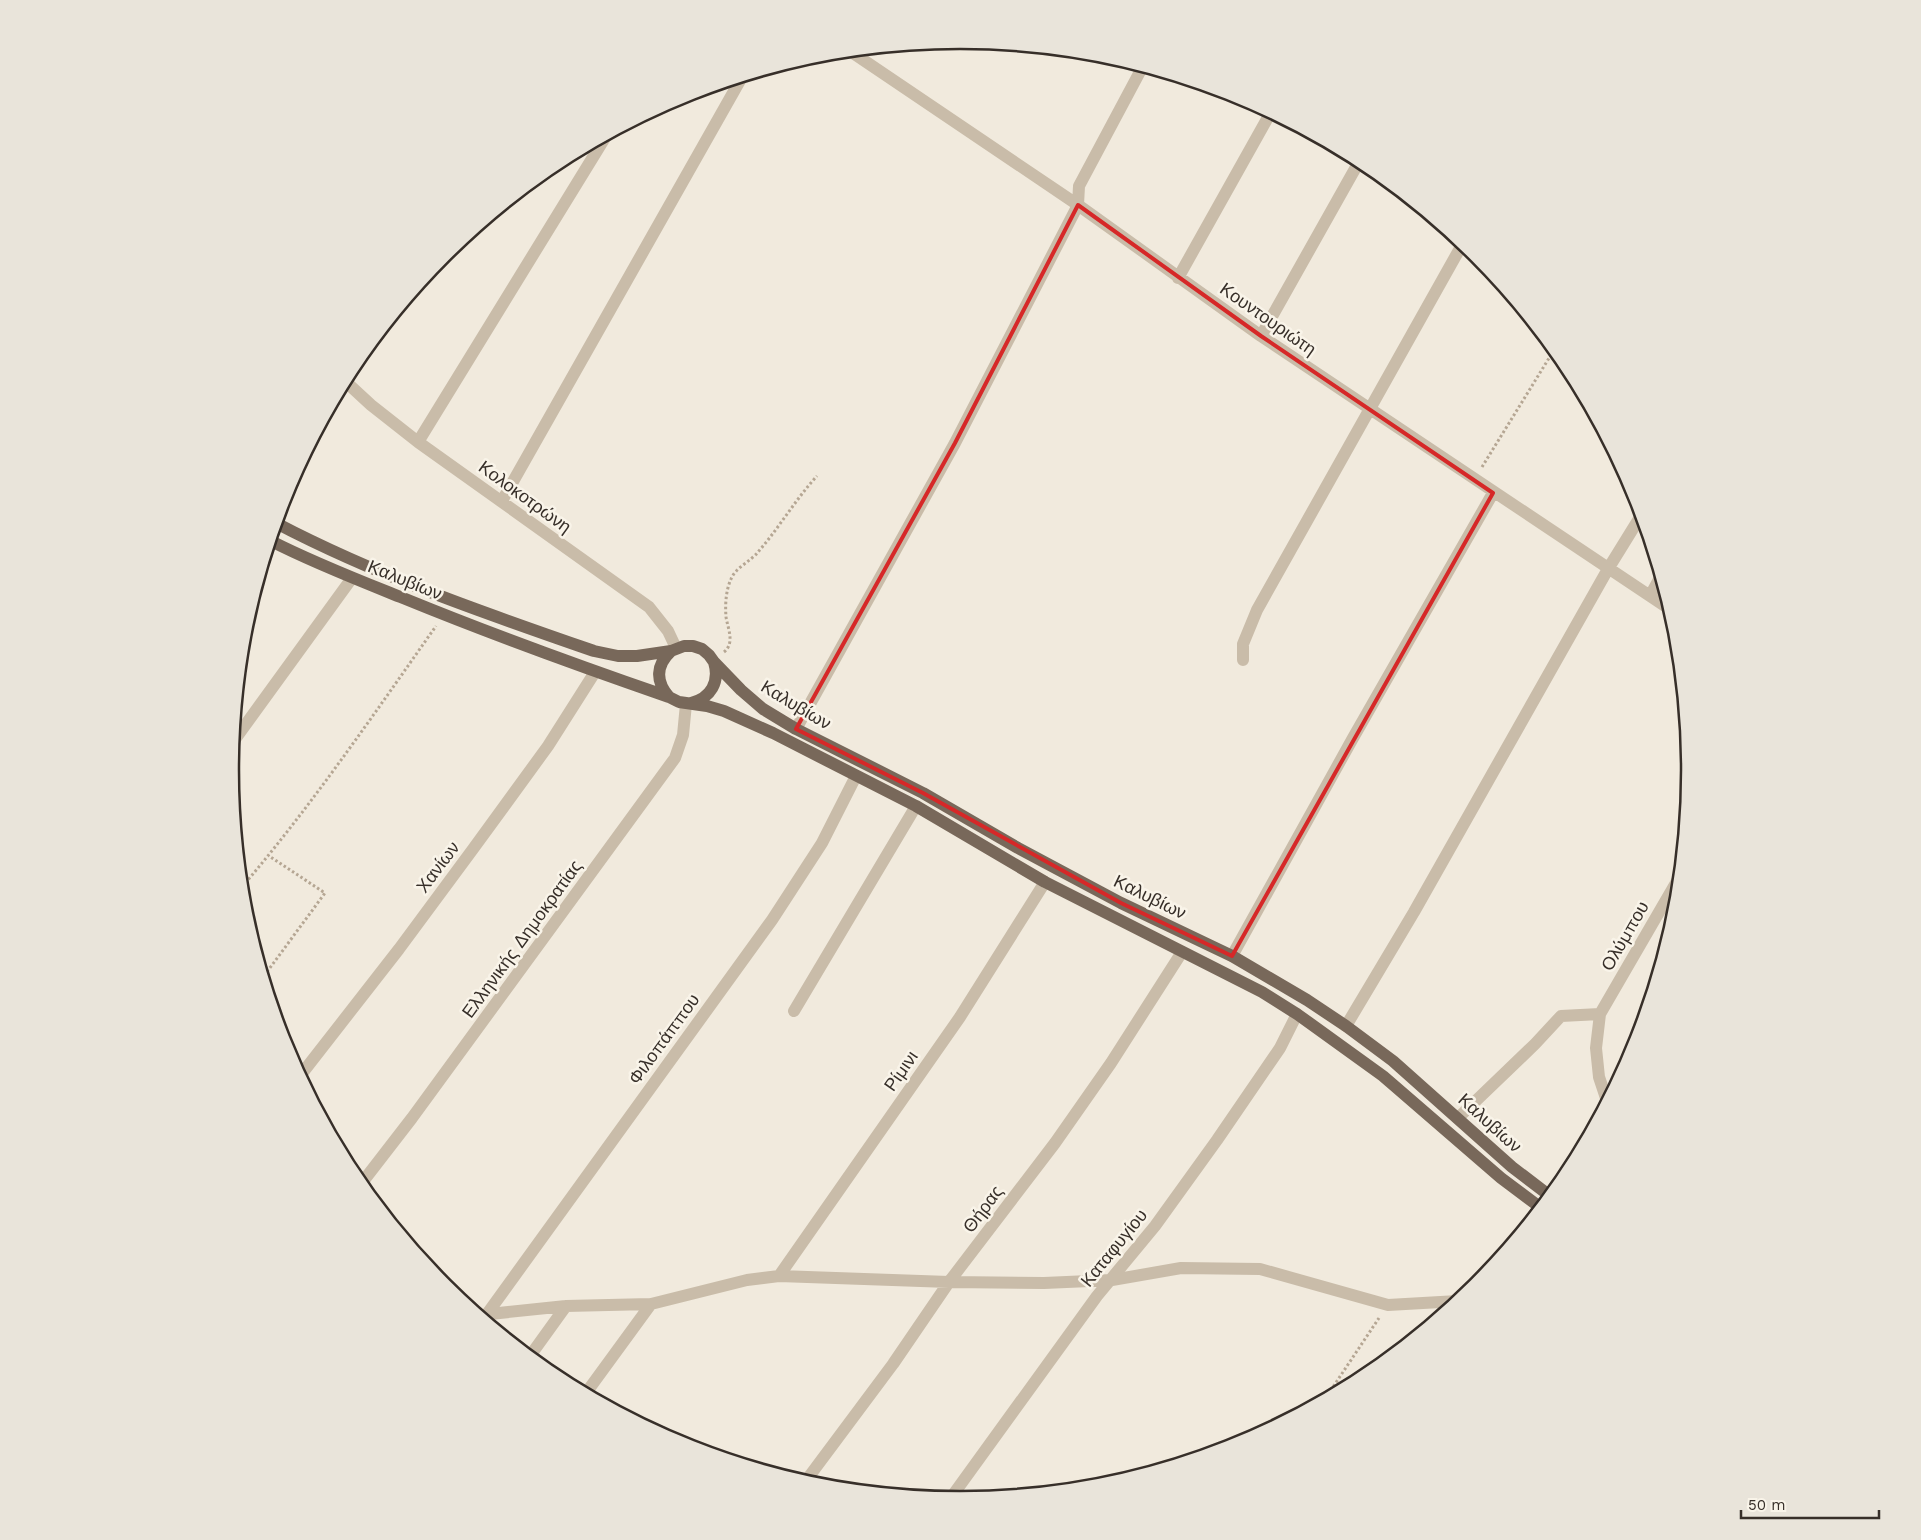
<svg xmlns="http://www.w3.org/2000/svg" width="1921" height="1540" font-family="'Work Sans',sans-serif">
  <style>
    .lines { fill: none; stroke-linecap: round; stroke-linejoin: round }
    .path { stroke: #b5a693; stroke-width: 3; stroke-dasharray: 2.5 2.5; stroke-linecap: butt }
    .minor { stroke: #c9bca9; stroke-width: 12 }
    .major { stroke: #78685a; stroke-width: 12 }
    .marked { fill: none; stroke: #d62828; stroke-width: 4; stroke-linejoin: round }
    .labels { text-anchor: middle; stroke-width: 5; stroke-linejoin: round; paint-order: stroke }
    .street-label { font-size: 18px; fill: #372f29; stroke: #f9f4e9 }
    .rim { fill: none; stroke: #372f29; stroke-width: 2.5 }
  </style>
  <rect width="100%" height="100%" fill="#f1eadd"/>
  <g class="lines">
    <path class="path" d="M 1482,467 L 1554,350
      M 724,652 C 735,643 728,629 726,617 C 725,604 726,590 731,579 C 735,568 751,561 758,552 C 779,528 795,500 817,476
      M 242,887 C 312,805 374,714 436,626
      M 264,976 L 325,893 L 269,856
      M 1325,1399 L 1379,1318"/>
    <path class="minor" d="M 850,51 L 1078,205 L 1261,336 L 1671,610
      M 1178,278 L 1271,112
      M 1261,336 L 1360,160
      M 345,381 L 371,405 L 418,442 L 649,607 L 668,631 L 676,648
      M 418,442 L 606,136
      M 502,501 L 742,77
      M 1650,596 L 1661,576
      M 1243,660 L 1243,644 L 1257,610 L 1463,243
      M 796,729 L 955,443 L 1078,205 L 1079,186 L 1143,66
      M 233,742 L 352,578
      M 1232,956 L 1353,738 L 1493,493
      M 794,1011 L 916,806
      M 1346,1026 L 1414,912 L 1608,569 L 1642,514
      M 300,1076 L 399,949 L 473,849 L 548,746 L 595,672
      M 1607,1101 L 1599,1077 L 1596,1048 L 1600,1014 L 1680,876
      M 1458,1118 L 1535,1044 L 1561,1016 L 1600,1014
      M 361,1184 L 412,1118 L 675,758 L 683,735 L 686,704
      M 779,1276 L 960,1017 L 1045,882
      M 487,1314 L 772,920 L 822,843 L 856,776
      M 480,1315 L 566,1306 L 651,1304 L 747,1280 L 779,1276 L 949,1282 L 1044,1283 L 1112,1280 L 1181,1268 L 1260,1269 L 1388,1305 L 1458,1301
      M 530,1356 L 566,1306
      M 586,1393 L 651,1304
      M 805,1482 L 893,1364 L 949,1282 L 1055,1143 L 1111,1063 L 1182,952
      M 950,1499 L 1097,1296 L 1155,1226 L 1217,1140 L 1280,1048 L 1297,1014"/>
    <path class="major" d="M 276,523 C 377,576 487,614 594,651 L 618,656 L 637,656 L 671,651 L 684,646 L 693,646 L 702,649 L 709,655 L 714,662 L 741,690 L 763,709 L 796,729 L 923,793 L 1018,848 L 1121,903 L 1232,956 L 1307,1000 L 1346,1026 L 1393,1061 L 1512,1167 L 1550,1196
      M 271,541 C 314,563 358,580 403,598 C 491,634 579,666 669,697 L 679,702 L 707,706 L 724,711 L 773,733 L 916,806 L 1045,882 L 1262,992 L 1297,1014 L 1383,1076 L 1501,1178 L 1541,1208
      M 669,697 C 655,681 656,665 671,651
      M 691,703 C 711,698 720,682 714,662"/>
  </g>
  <path class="marked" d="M 1078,205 L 1261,336 L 1493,493 L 1232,956 L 1121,903 L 923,793 L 796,729 L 955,443 Z"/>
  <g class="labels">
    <g class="street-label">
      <text transform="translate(1268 319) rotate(35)" y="6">Κουντουριώτη</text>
      <text transform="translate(525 497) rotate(36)" y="6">Κολοκοτρώνη</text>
      <text transform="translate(405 580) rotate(22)" y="6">Καλυβίων</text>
      <text transform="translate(796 705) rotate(31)" y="6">Καλυβίων</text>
      <text transform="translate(438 867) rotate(-53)" y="6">Χανίων</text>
      <text transform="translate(1150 897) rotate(26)" y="6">Καλυβίων</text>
      <text transform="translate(1625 936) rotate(-60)" y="6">Ολύμπου</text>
      <text transform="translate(522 939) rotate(-54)" y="6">Ελληνικής Δημοκρατίας</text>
      <text transform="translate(664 1039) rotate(-54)" y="6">Φιλοπάππου</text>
      <text transform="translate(901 1071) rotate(-55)" y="6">Ρίμινι</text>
      <text transform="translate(1490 1123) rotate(42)" y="6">Καλυβίων</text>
      <text transform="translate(983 1209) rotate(-53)" y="6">Θήρας</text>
      <text transform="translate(1114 1248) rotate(-51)" y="6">Καταφυγίου</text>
    </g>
  </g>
  <path d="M0 0H1921V1540H0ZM239 770a721 721 0 1 1 1442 0a721 721 0 1 1-1442 0Z" fill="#e9e4da" fill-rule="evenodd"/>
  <path class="rim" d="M239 770a721 721 0 1 1 1442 0a721 721 0 1 1-1442 0Z"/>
  <path d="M1741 1510v8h138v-8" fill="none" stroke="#372f29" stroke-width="2.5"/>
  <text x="1748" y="1510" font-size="15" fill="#372f29" stroke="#f9f4e9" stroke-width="4" paint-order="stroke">50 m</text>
</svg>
